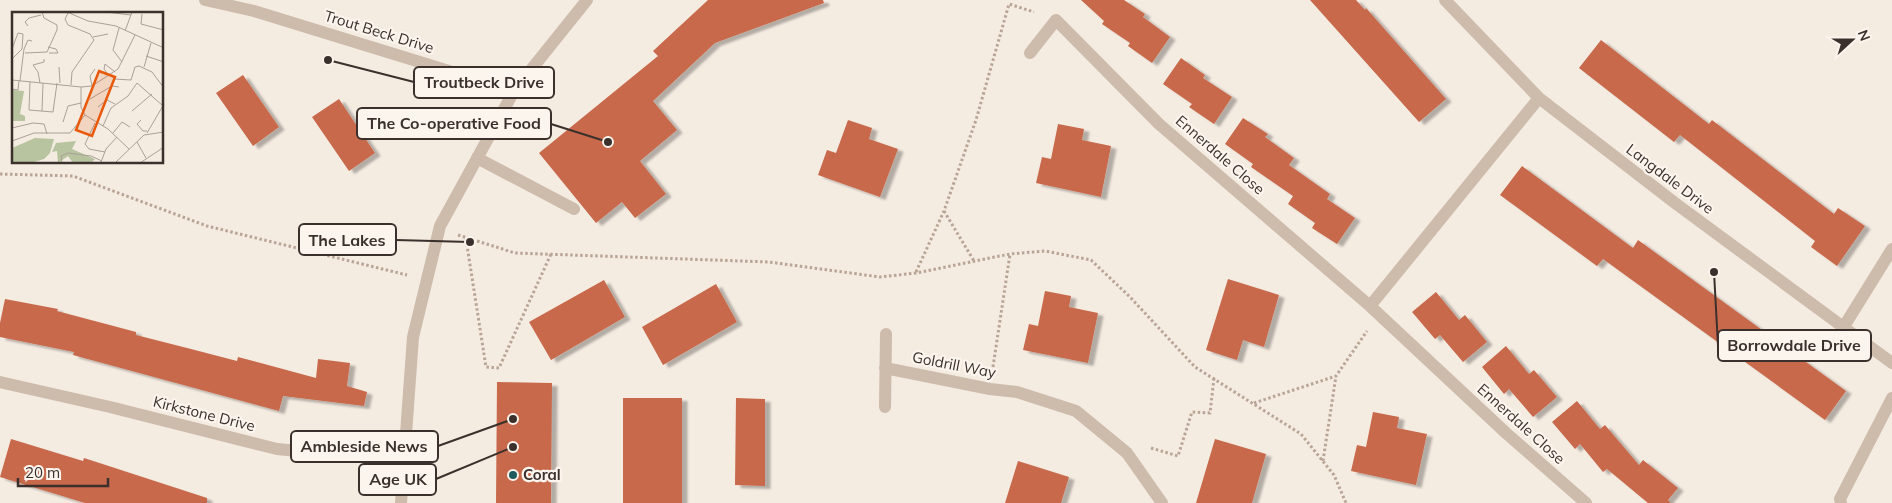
<svg xmlns="http://www.w3.org/2000/svg" width="1892" height="503" font-family="Mulish,sans-serif">
  <style>
    .building { fill: #c8694b; filter: url(#shadow) }
    .lines { fill: none; stroke-linecap: round; stroke-linejoin: round }
    .path { stroke: #b9a596; stroke-width: 3; stroke-dasharray: 2.5 2.5; stroke-linecap: butt }
    .lane { stroke: #cdbbac; stroke-width: 12 }
    .street { stroke: #cdbbac; stroke-width: 12 }
    .poi-dot { fill: #1f5a5e; stroke: #fbf5ee; stroke-width: 2 }
    .labels { text-anchor: middle; stroke-width: 4.5; stroke-linejoin: round; paint-order: stroke }
    .street-label { font-size: 15px; fill: #3b302b; stroke: #fbf5ee }
    .poi-label { font-size: 15px; font-weight: bold; fill: #3b302b; stroke: #fbf5ee; text-anchor: start }
    .inset-road { fill: none; stroke: #aaa098; stroke-width: 1 }
    .view { fill: #e8590c; fill-opacity: 0.15; stroke: #e8590c; stroke-width: 2.5 }
    .inset-edge { fill: none; stroke: #3b302b; stroke-width: 2.5 }
    .leader { fill: none; stroke: #3b302b; stroke-width: 2 }
    .callout-dot { fill: #3b302b; stroke: #fbf5ee; stroke-width: 2 }
    .callout { fill: #fbf5ee; stroke: #3b302b; stroke-width: 2 }
    .callout-label { font-size: 16px; text-anchor: middle; font-weight: bold; fill: #3b302b }
  </style>
  <defs>
    <filter id="shadow"><feDropShadow dx="5.5" dy="3" stdDeviation="1" flood-color="#0004"/></filter>
  </defs>
  <rect width="100%" height="100%" fill="#f4ebe1"/>
  <path class="building" d="M 708,0 L 823,0 L 824,3 L 715,43 L 653,101 L 677,130 L 640,161 L 666,194 L 635,218 L 622,202 L 596,223 L 539,153 L 658,56 L 653,51 Z
    M 1081,0 L 1124,0 L 1145,14 L 1143,17 L 1170,37 L 1152,63 L 1128,46 L 1130,43 L 1102,24 L 1104,21 Z
    M 1310,0 L 1356,0 L 1365,10 L 1366,8 L 1446,99 L 1419,122 Z
    M 1601,40 L 1709,124 L 1712,120 L 1834,214 L 1838,208 L 1865,226 L 1837,266 L 1811,247 L 1815,241 L 1680,135 L 1674,142 L 1579,68 Z
    M 1181,58 L 1205,75 L 1203,78 L 1232,97 L 1214,124 L 1189,107 L 1192,104 L 1163,84 Z
    M 243,75 L 279,127 L 253,146 L 216,93 Z
    M 339,99 L 375,153 L 349,171 L 312,117 Z
    M 1243,118 L 1268,134 L 1265,137 L 1294,158 L 1289,165 L 1330,194 L 1327,199 L 1355,218 L 1337,244 L 1312,228 L 1315,223 L 1288,204 L 1293,196 L 1251,167 L 1253,164 L 1225,144 Z
    M 848,120 L 872,128 L 869,139 L 898,149 L 880,197 L 818,175 L 827,150 L 836,153 Z
    M 1058,124 L 1084,129 L 1082,140 L 1111,146 L 1101,197 L 1036,183 L 1042,157 L 1051,159 Z
    M 1522,166 L 1633,248 L 1638,240 L 1846,391 L 1825,420 L 1603,259 L 1597,266 L 1500,195 Z
    M 1228,279 L 1279,295 L 1264,347 L 1243,340 L 1237,360 L 1206,350 Z
    M 604,280 L 625,317 L 551,360 L 529,322 Z
    M 716,284 L 737,322 L 663,365 L 642,327 Z
    M 1045,291 L 1071,296 L 1069,307 L 1098,313 L 1088,363 L 1023,350 L 1029,324 L 1038,326 Z
    M 1436,292 L 1459,320 L 1465,315 L 1487,342 L 1463,362 L 1440,335 L 1435,339 L 1412,312 Z
    M 5,299 L 58,309 L 57,311 L 136,332 L 136,335 L 187,348 L 237,361 L 238,357 L 316,378 L 318,359 L 350,363 L 347,386 L 367,392 L 364,406 L 283,396 L 279,411 L 73,355 L 74,352 L 0,337 L 0,323 Z
    M 1506,346 L 1529,374 L 1534,370 L 1557,397 L 1533,417 L 1509,389 L 1504,394 L 1482,367 Z
    M 497,382 L 552,383 L 551,503 L 496,503 Z
    M 623,398 L 682,398 L 682,503 L 623,503 Z
    M 736,398 L 765,399 L 765,486 L 735,485 Z
    M 1577,401 L 1600,429 L 1605,425 L 1639,465 L 1643,460 L 1678,488 L 1668,500 L 1671,503 L 1648,503 L 1607,469 L 1603,472 L 1580,444 L 1575,449 L 1552,422 Z
    M 1373,412 L 1399,417 L 1397,428 L 1427,434 L 1416,485 L 1351,471 L 1357,445 L 1366,447 Z
    M 11,439 L 83,461 L 84,458 L 207,498 L 207,503 L 85,503 L 0,477 Z
    M 1215,439 L 1266,454 L 1252,503 L 1196,503 Z
    M 1018,461 L 1069,477 L 1061,503 L 1005,503 Z"/>
  <g class="lines">
    <path class="path" d="M 0,174 L 73,176 L 207,226 L 407,275
      M 944,211 L 974,261
      M 458,235 L 515,253 L 769,262 L 880,277 L 916,273 L 1010,254 L 1045,251 L 1091,260 L 1130,297 L 1195,367 L 1301,434 L 1334,475 L 1346,503
      M 466,239 L 486,367 L 499,368 L 551,254
      M 916,272 L 944,211 L 976,120 L 1009,4 L 1034,12
      M 993,367 L 1010,254
      M 1254,403 L 1336,376 L 1367,331
      M 1151,448 L 1178,456 L 1192,412 L 1210,413 L 1214,378
      M 1323,461 L 1336,376"/>
    <path class="lane" d="M 477,158 L 574,209"/>
    <path class="street" d="M 205,0 L 254,11 L 514,91
      M 1445,0 L 1539,98 L 1675,203 L 1892,363
      M 1030,53 L 1056,20 L 1159,124 L 1370,306 L 1506,433 L 1586,503
      M 1370,306 L 1539,98
      M 1843,328 L 1892,249
      M 885,368 L 990,389 L 1017,392 L 1076,411 L 1127,453 L 1162,503
      M 0,382 L 110,407 L 277,449 L 403,461
      M 885,407 L 886,334
      M 401,503 L 413,337 L 440,226 L 514,91 L 587,0
      M 1841,503 L 1840,499 L 1892,398"/>
  </g>
  <circle class="poi-dot" cx="513" cy="475" r="5"/>
  <g class="labels">
    <g class="street-label">
      <text transform="translate(379 32) rotate(17)" y="5">Trout Beck Drive</text>
      <text transform="translate(1220 155) rotate(41)" y="5">Ennerdale Close</text>
      <text transform="translate(1670 179) rotate(37)" y="5">Langdale Drive</text>
      <text transform="translate(954 365) rotate(11)" y="5">Goldrill Way</text>
      <text transform="translate(204 414) rotate(14)" y="5">Kirkstone Drive</text>
      <text transform="translate(1521 424) rotate(42)" y="5">Ennerdale Close</text>
    </g>
    <g class="poi-label">
      <text x="523" y="480">Coral</text>
    </g>
  </g>
  <g transform="translate(12 12)">
    <rect width="151" height="151" fill="#f4ebe1"/>
    <path d="M 0,78 L 12,79 L 8,102 L 13,104 L 13,109 L 0,109 ZM 23,126 L 42,127 L 38,141 L 32,147 L 19,151 L 0,151 L 0,136 ZM 64,129 L 60,137 L 83,147 L 79,151 L 61,151 L 56,144 L 46,151 L 45,139 L 40,140 L 44,131 Z" fill="#b8c4a0"/>
    <path class="inset-road" d="M 55,0 L 76,9 L 104,14 L 152,36M 94,0 L 119,3M 56,1 L 53,7 L 56,13 L 78,22 L 82,28 L 60,60 L 59,73M 130,2 L 129,12 L 152,18M 16,14 L 13,10 L 17,6 L 29,3M 107,16 L 101,38 L 110,50M 113,19 L 120,0M 81,25 L 96,22M 36,35 L 44,37 L 46,41 L 37,41M 0,37 L 6,21 L 11,22 L 10,37 L 0,47M 13,41 L 35,40 L 45,18 L 45,13 L 32,6 L 30,0M 134,44 L 152,50M 47,55 L 48,71M 132,55 L 139,31M 99,63 L 102,67 L 119,68 L 123,55 L 127,54 L 140,60 L 152,76M 97,64 L 92,57 L 93,52 L 103,60M 0,68 L 69,75 L 80,74 L 106,57 L 123,23M 8,69 L 12,37 L 16,28 L 20,29M 18,70 L 17,98 L 41,100 L 45,71M 28,71 L 26,60 L 21,53 L 32,50 L 32,47M 80,74 L 78,64 L 83,57M 69,75 L 69,95 L 73,103 L 96,117 L 117,137M 0,77 L 6,78 L 7,69M 78,87 L 100,74 L 107,75M 86,95 L 95,88 L 103,92M 30,99 L 31,71M 120,99 L 140,82M 129,108 L 125,112 L 131,119 L 135,119M 51,110 L 56,94 L 69,91M 83,111 L 73,132 L 77,137 L 93,140M 91,114 L 99,96 L 116,84 L 125,71 L 150,93M 0,116 L 21,111 L 32,112 L 35,122M 101,121 L 110,110 L 118,115M 135,121 L 152,92M 0,129 L 22,121 L 58,121 L 73,103M 125,130 L 134,146M 89,150 L 94,137 L 105,125M 50,151 L 49,144 L 56,141 L 79,144 L 90,149M 103,151 L 132,123 L 152,120M 128,151 L 152,135"/>
    <path class="view" d="M 87,59 L 103,65 L 80,124 L 64,118 Z"/>
    <rect width="151" height="151" class="inset-edge"/>
  </g>
  <path class="leader" d="M328 60L414 82M608 142L551 124M470 242L396 240M1714 272L1718 346M513 419L438 446M513 447L436 479"/>
  <g class="callout-dot">
    <circle cx="328" cy="60" r="5"/>
    <circle cx="608" cy="142" r="5"/>
    <circle cx="470" cy="242" r="5"/>
    <circle cx="1714" cy="272" r="5"/>
    <circle cx="513" cy="419" r="5"/>
    <circle cx="513" cy="447" r="5"/>
  </g>
  <g class="callout">
    <rect x="414" y="67" width="140" height="31" rx="5"/>
    <rect x="357" y="108" width="194" height="31" rx="5"/>
    <rect x="299" y="224" width="97" height="31" rx="5"/>
    <rect x="1718" y="330" width="153" height="31" rx="5"/>
    <rect x="291" y="431" width="147" height="31" rx="5"/>
    <rect x="359" y="464" width="77" height="31" rx="5"/>
  </g>
  <g class="callout-label">
    <text x="484" y="88">Troutbeck Drive</text>
    <text x="454" y="129">The Co-operative Food</text>
    <text x="347" y="246">The Lakes</text>
    <text x="1794" y="351">Borrowdale Drive</text>
    <text x="364" y="452">Ambleside News</text>
    <text x="398" y="485">Age UK</text>
  </g>
  <g transform="translate(1852 40) rotate(69)" stroke="#fbf5ee" stroke-width="4" paint-order="stroke">
  <path d="M0-4L9 19L0 12L-9 19Z" fill="#3b302b"/>
  <text y="-8" font-size="14" font-weight="bold" text-anchor="middle" fill="#3b302b">N</text>
  </g>
  <path d="M18 478v8h90v-8" fill="none" stroke="#3b302b" stroke-width="2.5"/>
  <text x="25" y="478" font-size="15" fill="#3b302b" stroke="#fbf5ee" stroke-width="4" paint-order="stroke">20 m</text>
</svg>
